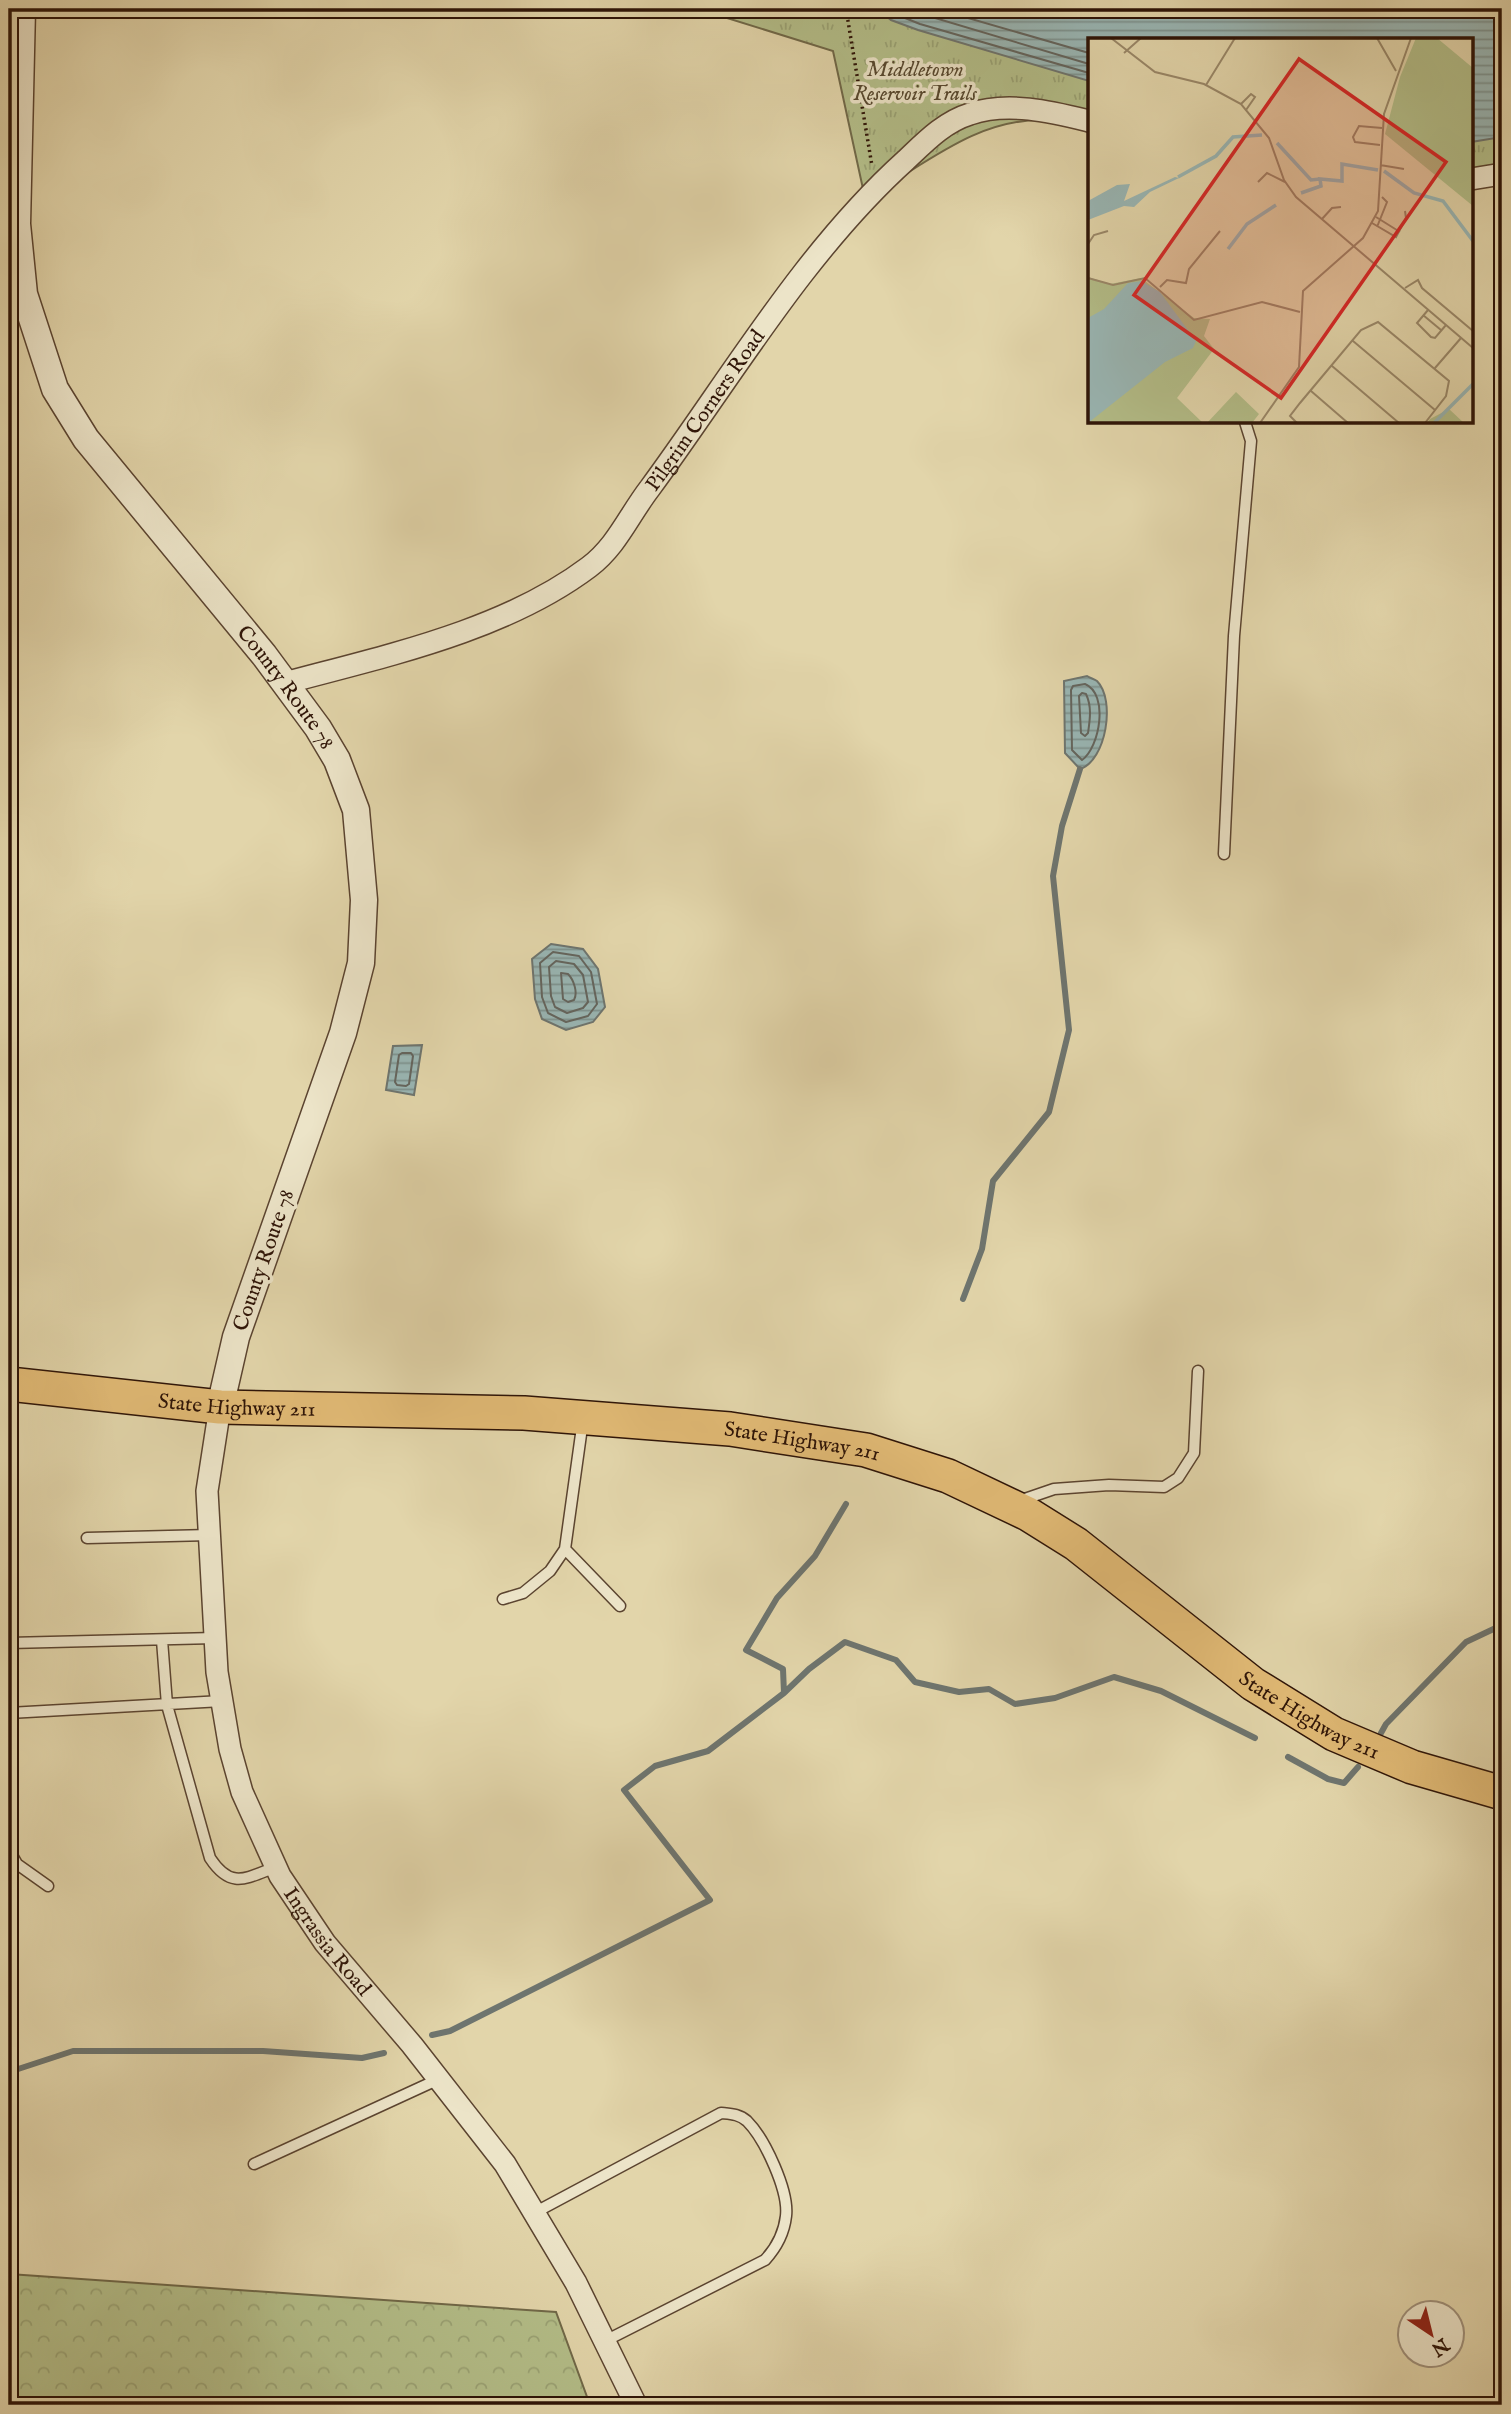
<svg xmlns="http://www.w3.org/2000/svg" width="1511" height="2414" font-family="'IM FELL English',serif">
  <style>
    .forest { fill: url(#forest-crowns); stroke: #706848; stroke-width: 2 }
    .park { fill: url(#park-tufts); stroke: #706848; stroke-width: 2 }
    .water { fill: url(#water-rules); stroke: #6e756f; stroke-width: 2 }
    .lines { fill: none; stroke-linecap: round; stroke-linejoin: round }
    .shore { stroke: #64655e; stroke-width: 2 }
    .stream { stroke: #6e756f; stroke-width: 6 }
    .service-casing { stroke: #5b4430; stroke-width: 13 }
    .minor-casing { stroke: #5b4430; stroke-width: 24 }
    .tertiary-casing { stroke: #5b4430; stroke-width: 29 }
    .primary-casing { stroke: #2e1407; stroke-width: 36 }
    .path { stroke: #2e1407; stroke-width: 3.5; stroke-dasharray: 2 3.5; stroke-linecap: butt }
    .service { stroke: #ece4c8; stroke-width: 10 }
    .minor { stroke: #ece4c8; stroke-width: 21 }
    .tertiary { stroke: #ece4c8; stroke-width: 26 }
    .primary { stroke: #e1ba75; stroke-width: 33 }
    .labels { text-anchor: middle; stroke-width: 7; stroke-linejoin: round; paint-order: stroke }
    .park-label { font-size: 21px; font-style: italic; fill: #56472e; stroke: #ece4c8 }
    .street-label { font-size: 21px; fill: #2e1407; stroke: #ece4c8 }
    .inset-river { fill: none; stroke: #99b6b4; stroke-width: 3.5 }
    .inset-road { fill: none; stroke: #9a8869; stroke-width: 2 }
    .view { fill: #d62828; fill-opacity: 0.15; stroke: #d62828; stroke-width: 3.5 }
    .inset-edge { fill: none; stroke: #2e1407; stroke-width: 3.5 }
  </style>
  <defs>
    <pattern id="forest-crowns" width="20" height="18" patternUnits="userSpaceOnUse" patternTransform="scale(1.75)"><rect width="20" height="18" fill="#b3bd88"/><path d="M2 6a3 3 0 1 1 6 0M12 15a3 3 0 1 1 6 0" fill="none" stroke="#9aa274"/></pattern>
    <pattern id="park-tufts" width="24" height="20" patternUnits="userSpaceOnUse" patternTransform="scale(1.75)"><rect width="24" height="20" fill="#b3bd88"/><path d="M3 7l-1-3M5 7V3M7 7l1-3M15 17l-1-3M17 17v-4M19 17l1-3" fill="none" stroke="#9aa274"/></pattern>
    <pattern id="water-rules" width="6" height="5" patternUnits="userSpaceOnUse" patternTransform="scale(1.75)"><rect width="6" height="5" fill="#99b6b4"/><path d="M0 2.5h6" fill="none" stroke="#7d9390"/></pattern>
  </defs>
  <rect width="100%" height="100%" fill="#e2d5aa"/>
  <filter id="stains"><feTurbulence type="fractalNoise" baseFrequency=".00286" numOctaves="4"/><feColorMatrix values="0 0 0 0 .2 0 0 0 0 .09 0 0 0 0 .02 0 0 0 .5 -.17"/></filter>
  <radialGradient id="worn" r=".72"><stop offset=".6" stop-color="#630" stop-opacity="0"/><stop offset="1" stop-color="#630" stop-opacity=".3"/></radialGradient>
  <path class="forest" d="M 9,2274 L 556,2312 L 590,2405 L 9,2405 Z"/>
  <path class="park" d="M 698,9 L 1502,9 L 1502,170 L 1471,173 L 1471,40 L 1089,40 L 1089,125 C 1073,124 1057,120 1041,120 C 972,120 922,168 865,198 L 833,51 Z"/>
  <path class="water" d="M 878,9 L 1502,9 L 1502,137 L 1471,142 L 1471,40 L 1089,40 L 1089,81 L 918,30 L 891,20 Z
    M 1087,676 C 1090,678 1094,679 1097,681 C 1116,700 1106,761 1080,769 L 1065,753 L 1064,681 Z
    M 551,944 L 583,949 L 598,969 L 605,1007 L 593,1022 L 566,1030 L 542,1019 L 535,999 L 532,959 Z
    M 422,1045 L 414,1095 L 386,1090 L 393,1046 Z"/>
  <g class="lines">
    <path class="shore" d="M 889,9 L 895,14 L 920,24 L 1089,73
      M 905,9 L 1089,64
      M 937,9 L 1089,53
      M 1085,684 C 1109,694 1100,747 1082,760 L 1072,750 L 1071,690 L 1073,686 Z
      M 1082,693 L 1086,694 C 1092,707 1090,719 1088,733 L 1085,736 L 1081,733 L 1079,696 Z
      M 553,952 L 579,956 L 591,972 L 597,1004 L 588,1016 L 566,1022 L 548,1013 L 542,997 L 540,963 Z
      M 556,961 L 574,964 L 583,975 L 588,1002 L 583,1008 L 567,1013 L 555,1007 L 551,996 L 549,967 Z
      M 561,973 L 568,974 C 574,980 578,993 574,1000 L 568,1002 L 563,999 Z
      M 402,1053 L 411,1053 L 413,1056 L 409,1084 L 406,1086 L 397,1085 L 395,1082 L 399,1055 Z"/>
    <path class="stream" d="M 963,1299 L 982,1249 L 993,1181 L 1049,1112 L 1069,1030 L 1053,876 L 1062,826 L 1080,769
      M 784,1693 L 809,1669 L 845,1642 L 896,1660 L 915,1682 L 959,1692 L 989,1689 L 1015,1704 L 1055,1698 L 1114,1677 L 1161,1691 L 1255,1738
      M 1381,1733 L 1386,1724 L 1466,1642 L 1502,1625
      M 1288,1757 L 1328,1779 L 1344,1783 L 1358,1767
      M 432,2035 L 450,2031 L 710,1900 L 624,1790 L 655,1766 L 708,1751 L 784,1693 L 783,1669 L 746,1650 L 777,1598 L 815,1556 L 846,1504
      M 9,2072 L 73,2051 L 263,2051 L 362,2058 L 384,2053"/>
    <g class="service-casing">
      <path id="service" d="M 1224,854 L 1234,636 L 1251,441 L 1245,422
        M 1019,1501 L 1054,1489 L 1109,1485 L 1164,1487 L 1178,1478 L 1194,1453 L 1198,1371
        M 87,1538 L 210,1535
        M 565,1549 L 620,1606
        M 503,1599 L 523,1593 L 550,1571 L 565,1549 L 583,1420
        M 162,1640 L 167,1705 L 210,1858 C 231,1890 246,1878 276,1867
        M 9,1643 L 215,1638
        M 9,1713 L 222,1701
        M 9,1850 L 17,1864 L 48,1886
        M 254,2164 L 439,2079
        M 534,2213 L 721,2113 C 731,2114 739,2114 747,2121 C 765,2139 789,2191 786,2216 C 784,2234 776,2248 765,2260 L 605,2341"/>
    </g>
    <g class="minor-casing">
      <g id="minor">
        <path d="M 1471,179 L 1502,174"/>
        <path id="s1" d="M 285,683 C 385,656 504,631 589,567 C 617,546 629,515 650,488 C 731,378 804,252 906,160 C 925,142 944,122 970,114 C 1008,101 1052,112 1089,121"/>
        <path id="s2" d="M 220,1407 L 207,1491 L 217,1672 L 230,1749 L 242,1792 L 280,1876 L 325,1943 L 412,2045 L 505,2164 L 576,2283 L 636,2405"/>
      </g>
    </g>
    <g class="tertiary-casing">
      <g id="tertiary">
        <path id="s3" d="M 22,9 L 17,224 L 24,294 L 55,389 L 86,439 L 264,655 L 318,728 L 337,760 L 356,810 L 364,900 L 361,963 L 343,1033 L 236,1337 L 220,1407"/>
      </g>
    </g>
    <g class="primary-casing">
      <g id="primary">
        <path id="s4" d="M 9,1384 L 220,1407 L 524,1413 L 730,1429 L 866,1450 L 948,1476 L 1028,1514 L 1076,1544 L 1253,1684 L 1334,1734 L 1412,1767 L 1502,1793"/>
      </g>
    </g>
    <path class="path" d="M 846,9 L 872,166"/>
    <use href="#service" class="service"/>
    <use href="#minor" class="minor"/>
    <use href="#tertiary" class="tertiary"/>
    <use href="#primary" class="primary"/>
  </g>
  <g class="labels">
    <g class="park-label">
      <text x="915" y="76">Middletown<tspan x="915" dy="24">Reservoir Trails</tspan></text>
    </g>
    <g class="street-label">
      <text dy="7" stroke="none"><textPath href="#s1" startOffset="523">Pilgrim Corners Road</textPath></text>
      <text dy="7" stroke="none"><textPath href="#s3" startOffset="763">County Route 78</textPath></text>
      <text transform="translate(263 1260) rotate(-71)" y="7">County Route 78</text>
      <text dy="7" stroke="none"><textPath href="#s4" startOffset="229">State Highway 211</textPath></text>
      <text dy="7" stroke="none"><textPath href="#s4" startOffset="796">State Highway 211</textPath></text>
      <text dy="7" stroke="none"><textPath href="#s4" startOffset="1382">State Highway 211</textPath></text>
      <text dy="7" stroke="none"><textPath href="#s2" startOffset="562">Ingrassia Road</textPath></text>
    </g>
  </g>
  <g transform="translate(1088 38)">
    <rect width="385" height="385" fill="#e2d5aa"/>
    <path d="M 328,0 L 349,0 L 385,30 L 385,168 L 297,96 L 312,39 ZM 361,371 L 376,385 L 339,385 L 342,381 Z" fill="#b3bd88"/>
    <path d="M 0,239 L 22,246 L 53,240 L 106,280 L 122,281 L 116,298 L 126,311 L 89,360 L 115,385 L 0,385 ZM 148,354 L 171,376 L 164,385 L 119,385 Z" fill="#b3bd88"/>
    <path d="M 87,139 L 91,140 L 62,154 L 46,169 L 36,168 L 0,182 L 0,163 L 29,147 L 42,146 L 36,163 ZM 53,243 L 72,254 L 108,303 L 105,310 L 77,324 L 0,385 L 0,280 L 16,271 L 40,245 Z" fill="#99b6b4"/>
    <path class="inset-river" d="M 189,105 L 223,142 L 232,141M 296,133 L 326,155 L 355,163 L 385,203M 90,139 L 128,118 L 145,99 L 174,97M 213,155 L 233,148 L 232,141 L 254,143 L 254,126 L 290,132M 140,211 L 159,186 L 188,167M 346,385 L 385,346"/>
    <path class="inset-road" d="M 23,0 L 67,34 L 116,46 L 153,66 L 181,100 L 196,142 L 208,159 L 385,310M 289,0 L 308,33M 36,15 L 53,0M 118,47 L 147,0M 153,66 L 163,56 L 167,59 L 158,72M 292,107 L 267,104 L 265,99 L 271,88 L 294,90M 292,127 L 316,131M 170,144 L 179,135 L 197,144M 288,179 L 312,194M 234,181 L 244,170 L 253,169M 284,185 L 308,199 L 318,180 L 317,173M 289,189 L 299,164 L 294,159M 0,206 L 6,197 L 20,193M 0,240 L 25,247 L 57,240 L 106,282 L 174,264 L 212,274M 72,249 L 79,242 L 98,245 L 101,231 L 132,193M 317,250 L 330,242 L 334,250 L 385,293M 340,272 L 329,285 L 343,299 L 347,300 L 358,287M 335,277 L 353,292M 265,303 L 347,372M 244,328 L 311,385M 347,330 L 373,300M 223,353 L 260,385M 172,385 L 211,329 L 215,253 L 275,200 L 290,173 L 296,76 L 323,0M 209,385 L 202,378 L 212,365 L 273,292 L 290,284 L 361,343 L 358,358 L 337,385"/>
    <path class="view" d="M 211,21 L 358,124 L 193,360 L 46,257 Z"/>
    <rect width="385" height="385" class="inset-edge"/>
  </g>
  <rect width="1511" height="2414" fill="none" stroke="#e2d5aa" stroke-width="35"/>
  <rect x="10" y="10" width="1490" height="2393" fill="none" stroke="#2e1407" stroke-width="3.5"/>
  <rect x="18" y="18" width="1476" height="2379" fill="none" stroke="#2e1407" stroke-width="2"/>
  <g transform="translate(1431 2334) rotate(145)"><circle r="33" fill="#ece4c8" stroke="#a0917b" stroke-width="2"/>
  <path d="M0-5L12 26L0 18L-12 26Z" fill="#8f2418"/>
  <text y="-10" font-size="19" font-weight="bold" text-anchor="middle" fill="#2e1407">N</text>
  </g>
  <rect width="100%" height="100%" filter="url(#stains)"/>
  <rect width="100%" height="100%" fill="url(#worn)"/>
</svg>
